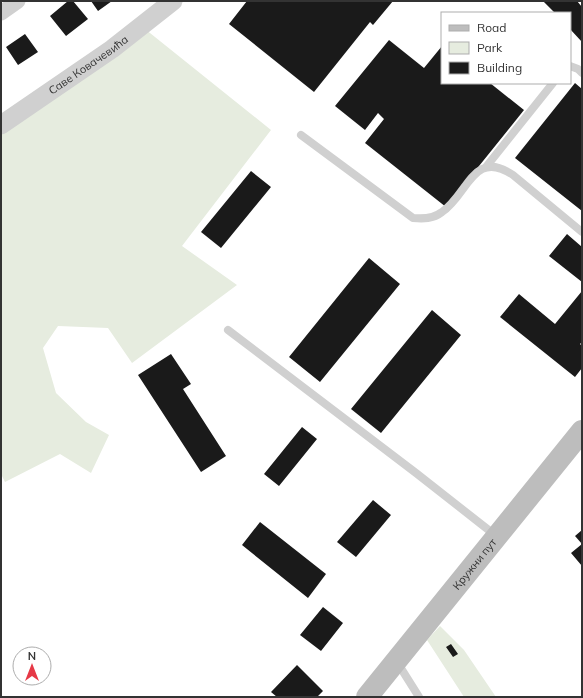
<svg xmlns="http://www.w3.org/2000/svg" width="583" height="698" font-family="Mulish,sans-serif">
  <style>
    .green { fill: #e6ecdf }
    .building { fill: #1a1a1a }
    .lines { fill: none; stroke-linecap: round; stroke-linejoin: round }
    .service { stroke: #d0d0d0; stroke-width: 8 }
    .minor { stroke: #d0d0d0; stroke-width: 15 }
    .tertiary { stroke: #d0d0d0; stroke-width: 19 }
    .secondary { stroke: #bdbdbd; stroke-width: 22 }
    .labels { text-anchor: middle; stroke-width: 4; stroke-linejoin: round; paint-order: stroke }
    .street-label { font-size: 11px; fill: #333; stroke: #fff }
  </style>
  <rect width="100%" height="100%" fill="#fff"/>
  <path class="green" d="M 145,29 L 271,130 L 182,246 L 237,285 L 132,363 L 108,328 L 58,326 L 43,348 L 56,393 L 86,422 L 109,435 L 91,473 L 60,454 L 5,482 L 1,474 L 1,131 Z
    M 440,626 L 464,650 L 496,697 L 464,697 L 427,640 Z"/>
  <path class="building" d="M 68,1 L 73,1 L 88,19 L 66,36 L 50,16 Z
    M 91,1 L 112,1 L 98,11 Z
    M 247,1 L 393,1 L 373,25 L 370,22 L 314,92 L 229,24 Z
    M 543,1 L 577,1 L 582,7 L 582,42 L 570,29 L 570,13 L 555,13 Z
    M 25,34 L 38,52 L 18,65 L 6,47 Z
    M 389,40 L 424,68 L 442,46 L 442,83 L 490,83 L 524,110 L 446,207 L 365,143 L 384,119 L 378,113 L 365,130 L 335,106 Z
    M 575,83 L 582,89 L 582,211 L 515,158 Z
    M 251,171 L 271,187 L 221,248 L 201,232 Z
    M 567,234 L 582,247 L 582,282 L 549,256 Z
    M 369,258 L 400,284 L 320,382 L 289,357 Z
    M 582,291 L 582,342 L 580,344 L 582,346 L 582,368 L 575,377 L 500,317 L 519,294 L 555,324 Z
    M 432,310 L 461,335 L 381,433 L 351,409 Z
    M 171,354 L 191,384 L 183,389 L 226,456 L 201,472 L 138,375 Z
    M 302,427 L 317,439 L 279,486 L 264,474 Z
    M 373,500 L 391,515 L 356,557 L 337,542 Z
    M 260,522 L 326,574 L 308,598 L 242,545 Z
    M 582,530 L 582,566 L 571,553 L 582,544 L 575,536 Z
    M 323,607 L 343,623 L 321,651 L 300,635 Z
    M 451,644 L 458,654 L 453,657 L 446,647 Z
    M 297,665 L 323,691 L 317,697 L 277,697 L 271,692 Z"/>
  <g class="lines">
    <path class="service" d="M 570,66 L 578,69 L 582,73
      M 301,135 L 413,218 C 423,219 433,219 442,212 C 468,195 473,148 513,175 L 582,232
      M 486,167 L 553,83
      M 228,330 L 416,473 L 495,535
      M 397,662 L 419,697"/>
    <path class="minor" d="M 1,13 L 18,1"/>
    <path class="tertiary" id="s1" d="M 1,125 L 112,49 L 173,1"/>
    <path class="secondary" id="s2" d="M 367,697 L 582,431"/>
  </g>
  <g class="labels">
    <g class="street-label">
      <text dy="4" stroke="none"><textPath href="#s1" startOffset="106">Саве Ковачевића</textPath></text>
      <text dy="4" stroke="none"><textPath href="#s2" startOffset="171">Кружни пут</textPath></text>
    </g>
  </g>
  <rect width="583" height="698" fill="none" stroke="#333333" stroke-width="4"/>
  <rect x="441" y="12" width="130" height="72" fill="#ffffff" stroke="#adadad"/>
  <rect x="449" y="25" width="20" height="6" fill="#bdbdbd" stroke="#adadad"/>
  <text x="477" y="32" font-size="12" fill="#333333">Road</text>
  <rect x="449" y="42" width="20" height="12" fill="#e6ecdf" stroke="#adadad"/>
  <text x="477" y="52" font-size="12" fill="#333333">Park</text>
  <rect x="449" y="62" width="20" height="12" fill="#1a1a1a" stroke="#adadad"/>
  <text x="477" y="72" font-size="12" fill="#333333">Building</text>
  <g transform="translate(32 666)"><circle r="19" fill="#ffffff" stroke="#adadad"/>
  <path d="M0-3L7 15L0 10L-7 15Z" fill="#e63946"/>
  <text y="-6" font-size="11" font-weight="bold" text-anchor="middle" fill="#333333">N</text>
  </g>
</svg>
